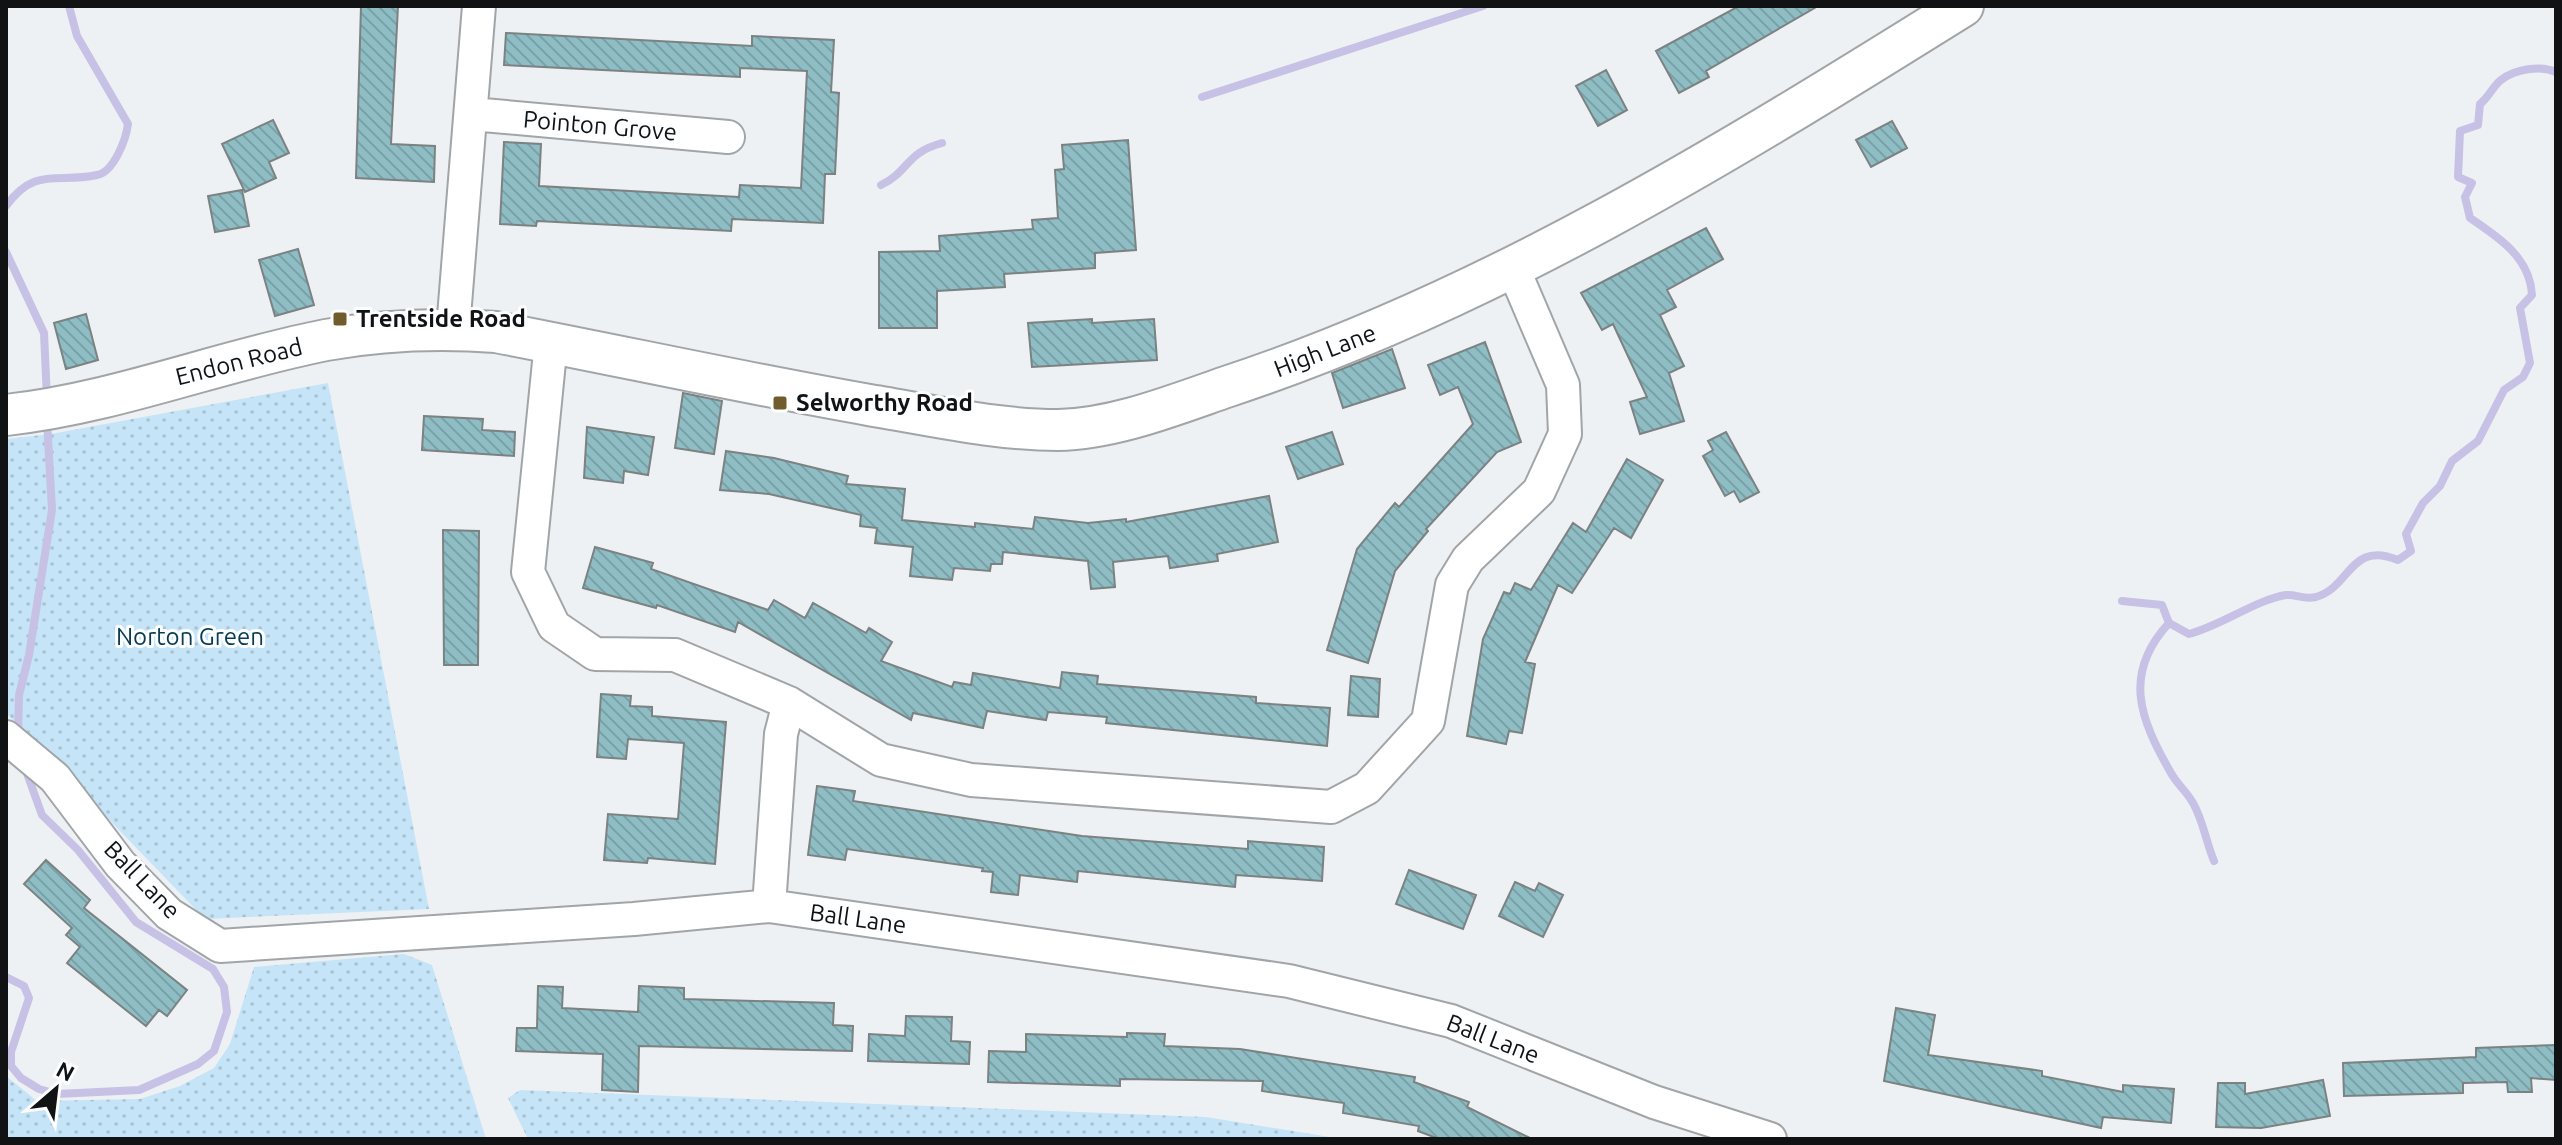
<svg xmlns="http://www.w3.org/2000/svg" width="2562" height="1145" font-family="Ubuntu,sans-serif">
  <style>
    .green { fill: url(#green-dots) }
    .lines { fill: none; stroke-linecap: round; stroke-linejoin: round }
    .stream { stroke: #c7c1e6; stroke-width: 8 }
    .building { fill: url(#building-back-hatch); stroke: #7c8182; stroke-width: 2 }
    .minor-casing { stroke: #a1a5a8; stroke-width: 36 }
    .major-casing { stroke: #a1a5a8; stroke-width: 44 }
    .minor { stroke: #fff; stroke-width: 32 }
    .major { stroke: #fff; stroke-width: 40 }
    .poi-dot { fill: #705d2b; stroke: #fdfeff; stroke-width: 3 }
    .labels { text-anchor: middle; stroke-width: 6; stroke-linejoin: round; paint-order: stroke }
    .street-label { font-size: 24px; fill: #101213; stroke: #fdfeff }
    .poi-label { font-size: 24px; font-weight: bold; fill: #101213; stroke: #fdfeff; text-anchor: start }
    .park-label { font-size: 24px; fill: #093c53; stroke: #fdfeff }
  </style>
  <defs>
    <pattern id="green-dots" width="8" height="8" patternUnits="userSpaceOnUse" patternTransform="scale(2)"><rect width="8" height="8" fill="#c5e4f7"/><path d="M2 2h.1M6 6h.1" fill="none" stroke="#a8c3d3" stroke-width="1.8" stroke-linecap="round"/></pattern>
    <pattern id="building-back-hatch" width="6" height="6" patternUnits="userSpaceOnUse" patternTransform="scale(2)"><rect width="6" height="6" fill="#8ebec4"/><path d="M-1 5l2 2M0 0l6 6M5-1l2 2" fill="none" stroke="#79a2a8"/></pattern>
  </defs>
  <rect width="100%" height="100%" fill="#edf1f4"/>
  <path class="green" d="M 328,383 L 429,909 L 205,919 L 6,713 L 6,439 L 51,434 Z
    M 404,954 L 432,965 L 486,1139 L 6,1139 L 6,1076 L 37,1101 L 140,1099 L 180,1086 L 214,1068 L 230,1044 L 254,967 Z
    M 520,1090 L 1206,1117 L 1342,1139 L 528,1139 L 508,1098 Z"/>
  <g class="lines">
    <path class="stream" d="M 1202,97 L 1483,6
      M 881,185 C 910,171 905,153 942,143
      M 6,206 C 36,165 58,184 97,175 C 114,172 126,139 128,124 L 77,36 L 69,6
      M 6,252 L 44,333 L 47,399
      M 2122,601 L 2162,605 L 2169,623 L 2189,634 C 2220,626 2258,599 2286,595 C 2296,594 2304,600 2316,597 C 2351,587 2350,540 2398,560 L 2411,551 L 2406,534 L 2423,503 L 2440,486 L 2452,461 L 2478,441 L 2504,390 L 2523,377 L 2530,363 L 2520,308 L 2532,295 C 2530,257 2498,237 2470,218 L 2465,197 L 2472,183 L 2458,177 L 2460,131 L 2478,125 L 2480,104 C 2489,97 2493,86 2501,80 C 2515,69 2540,65 2556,72
      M 2169,623 C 2122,674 2140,719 2171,773 C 2177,784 2187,792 2193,803 C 2203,820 2206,842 2214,861
      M 18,735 L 19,695 L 29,655 L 52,510 L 47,420
      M 6,977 L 24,986 L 29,998 L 11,1052 L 11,1066 L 21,1078 L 39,1089 L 57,1094 L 139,1090 L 198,1064 L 214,1051 L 227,1012 L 224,987 L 213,969 L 136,922 L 78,850 L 42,815 L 25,768"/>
  </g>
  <path class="building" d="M 361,6 L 398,6 L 391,144 L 435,146 L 434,182 L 356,178 Z
    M 1739,6 L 1818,6 L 1706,71 L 1709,77 L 1679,93 L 1656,51 Z
    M 506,33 L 752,46 L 752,36 L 834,40 L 831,92 L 839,93 L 835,174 L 825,174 L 823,223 L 732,219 L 731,231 L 537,221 L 536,226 L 500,224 L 504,142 L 541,144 L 539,186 L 739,197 L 740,185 L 801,188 L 807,71 L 740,68 L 740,77 L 504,65 Z
    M 1606,70 L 1627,110 L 1598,126 L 1576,86 Z
    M 273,120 L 289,153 L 269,162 L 276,178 L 245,192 L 222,144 Z
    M 1892,121 L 1907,148 L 1871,167 L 1856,140 Z
    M 1128,140 L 1136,250 L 1095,253 L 1095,268 L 1004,274 L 1005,287 L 937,291 L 937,328 L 879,328 L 879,252 L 940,251 L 939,236 L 1033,229 L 1032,220 L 1058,218 L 1055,170 L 1064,169 L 1062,145 Z
    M 242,190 L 249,226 L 215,232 L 208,196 Z
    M 1706,228 L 1723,259 L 1667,290 L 1676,307 L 1660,315 L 1684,366 L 1669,373 L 1684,421 L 1640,434 L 1630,402 L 1647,397 L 1613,324 L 1602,330 L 1581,293 Z
    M 298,249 L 314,305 L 275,316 L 259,260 Z
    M 86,314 L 98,360 L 66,369 L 54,323 Z
    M 1092,319 L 1092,323 L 1154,319 L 1157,360 L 1032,367 L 1028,323 Z
    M 1485,342 L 1521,442 L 1497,452 L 1426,529 L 1428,531 L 1395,571 L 1368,663 L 1327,650 L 1357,549 L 1395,503 L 1399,507 L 1473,424 L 1458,387 L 1440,395 L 1428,365 Z
    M 1392,349 L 1405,388 L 1343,408 L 1332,373 Z
    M 683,393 L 722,401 L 714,454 L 675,448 Z
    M 424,416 L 483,419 L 482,430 L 515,432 L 514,456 L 422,450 Z
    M 587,427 L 654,437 L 648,475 L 624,471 L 623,483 L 584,478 Z
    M 1332,432 L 1343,464 L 1298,479 L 1286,447 Z
    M 1726,432 L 1759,492 L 1740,502 L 1734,491 L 1725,496 L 1703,456 L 1713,450 L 1708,441 Z
    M 726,451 L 774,458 L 848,476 L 846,484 L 905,489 L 902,520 L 975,527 L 975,523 L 1033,529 L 1035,517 L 1088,523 L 1126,519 L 1126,522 L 1269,496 L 1278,542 L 1217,554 L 1218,561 L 1170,568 L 1168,556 L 1113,562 L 1115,587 L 1091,589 L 1088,561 L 1003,552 L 1002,564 L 991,564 L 990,571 L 954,568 L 952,580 L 910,576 L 913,547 L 875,543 L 877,528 L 860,526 L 861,515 L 769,494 L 720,490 Z
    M 1627,459 L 1663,480 L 1631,538 L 1614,528 L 1572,593 L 1558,585 L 1525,662 L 1535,664 L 1522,733 L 1509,731 L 1506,744 L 1467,736 L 1483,639 L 1504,592 L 1510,594 L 1515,583 L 1531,590 L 1573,523 L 1586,532 Z
    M 443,530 L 479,531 L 478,665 L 444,665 Z
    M 595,547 L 653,563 L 651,569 L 768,610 L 774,600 L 805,618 L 813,603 L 866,633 L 869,628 L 892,642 L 881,661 L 952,687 L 954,682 L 971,685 L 973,673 L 1060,688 L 1062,672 L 1098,676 L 1097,684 L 1256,697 L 1256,703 L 1330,708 L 1327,746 L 1106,723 L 1107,717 L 1048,712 L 1046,720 L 987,711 L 983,728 L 913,713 L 911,720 L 738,622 L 735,632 L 657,605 L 656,608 L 583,588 Z
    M 1351,676 L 1380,679 L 1378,717 L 1348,715 Z
    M 601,694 L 631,696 L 630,706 L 652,707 L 652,716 L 726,722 L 715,864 L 648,858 L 647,863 L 604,860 L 608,814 L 678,819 L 684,743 L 628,739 L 626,759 L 597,757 Z
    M 817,786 L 855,791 L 853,801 L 1082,836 L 1248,849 L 1248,841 L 1324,847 L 1322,881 L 1236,875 L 1235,887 L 1078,871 L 1077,882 L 1020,875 L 1018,895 L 991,892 L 993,872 L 982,871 L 983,868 L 847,849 L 845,860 L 808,855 Z
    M 46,860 L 90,900 L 84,908 L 187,990 L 167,1016 L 159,1010 L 146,1026 L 67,963 L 80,947 L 66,935 L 72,928 L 24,884 Z
    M 1409,870 L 1476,895 L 1463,929 L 1396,904 Z
    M 1515,882 L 1535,891 L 1539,883 L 1563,895 L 1543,937 L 1499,916 Z
    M 538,986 L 563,987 L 562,1008 L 638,1012 L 639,986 L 684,988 L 684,999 L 834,1003 L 833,1025 L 853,1026 L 852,1051 L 639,1046 L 638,1092 L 602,1090 L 603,1054 L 516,1051 L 517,1028 L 537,1028 Z
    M 1896,1008 L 1935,1015 L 1928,1055 L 2042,1071 L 2042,1076 L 2123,1092 L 2123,1085 L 2174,1089 L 2171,1123 L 2103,1117 L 2101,1128 L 1884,1081 Z
    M 906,1016 L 952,1017 L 951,1041 L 970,1042 L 969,1064 L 868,1061 L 869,1034 L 905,1036 Z
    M 1127,1033 L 1165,1034 L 1164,1046 L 1240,1049 L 1415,1077 L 1414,1082 L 1469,1102 L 1467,1107 L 1532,1139 L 1439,1139 L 1418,1131 L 1419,1126 L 1343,1113 L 1344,1103 L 1262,1091 L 1263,1081 L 1120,1079 L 1120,1086 L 988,1082 L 989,1051 L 1026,1052 L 1026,1034 L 1127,1037 Z
    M 2556,1045 L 2556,1080 L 2531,1078 L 2532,1092 L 2508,1092 L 2507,1082 L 2463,1083 L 2463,1093 L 2344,1096 L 2343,1063 L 2476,1057 L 2476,1048 Z
    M 2323,1080 L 2330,1116 L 2261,1128 L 2216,1127 L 2218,1083 L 2245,1083 L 2245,1094 Z"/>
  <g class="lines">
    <g class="minor-casing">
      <path id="minor" d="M 472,114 L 728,137
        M 453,329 L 479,6
        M 551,342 L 528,572 L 554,626 L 595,654 L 675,655 L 789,703 L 881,760 L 971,780 L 1331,807 L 1367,788 L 1428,721 L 1452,585 L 1468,559 L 1539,491 L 1565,434 L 1563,385 L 1513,268
        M 6,737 L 55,778 L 120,864 L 169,914 L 220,946 L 634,919 L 769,906 L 1289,981 L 1451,1021 L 1654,1102 L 1770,1139
        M 769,906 L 781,734 L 789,703"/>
    </g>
    <g class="major-casing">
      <path id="major" d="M 6,415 C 115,403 219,361 326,340 C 382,330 440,328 496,332 C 621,356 744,383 869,405 C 931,415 995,430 1058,430 C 1114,429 1174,405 1226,387 C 1490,300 1729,152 1963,6"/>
    </g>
    <use href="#minor" class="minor"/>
    <use href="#major" class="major"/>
  </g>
  <g class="poi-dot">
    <rect x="332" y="311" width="16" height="16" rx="4"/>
    <rect x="772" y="395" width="16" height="16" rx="4"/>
  </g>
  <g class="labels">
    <g class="street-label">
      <text transform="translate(600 126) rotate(5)" y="8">Pointon Grove</text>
      <text transform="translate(1325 351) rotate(-21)" y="8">High Lane</text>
      <text transform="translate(239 362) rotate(-14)" y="8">Endon Road</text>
      <text transform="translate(142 880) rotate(46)" y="8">Ball Lane</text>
      <text transform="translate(858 919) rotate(8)" y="8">Ball Lane</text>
      <text transform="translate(1493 1039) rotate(21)" y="8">Ball Lane</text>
    </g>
    <g class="poi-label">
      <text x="356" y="327">Trentside Road</text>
      <text x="796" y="411">Selworthy Road</text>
    </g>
    <g class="park-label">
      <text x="190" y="645">Norton Green</text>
    </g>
  </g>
  <rect width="2562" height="1145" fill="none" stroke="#101213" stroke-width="16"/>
  <g transform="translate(56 1089) rotate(28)" stroke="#fdfeff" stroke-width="6" paint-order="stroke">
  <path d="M0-6L14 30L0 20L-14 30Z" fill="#101213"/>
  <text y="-12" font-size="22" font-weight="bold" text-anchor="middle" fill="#101213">N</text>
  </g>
</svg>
